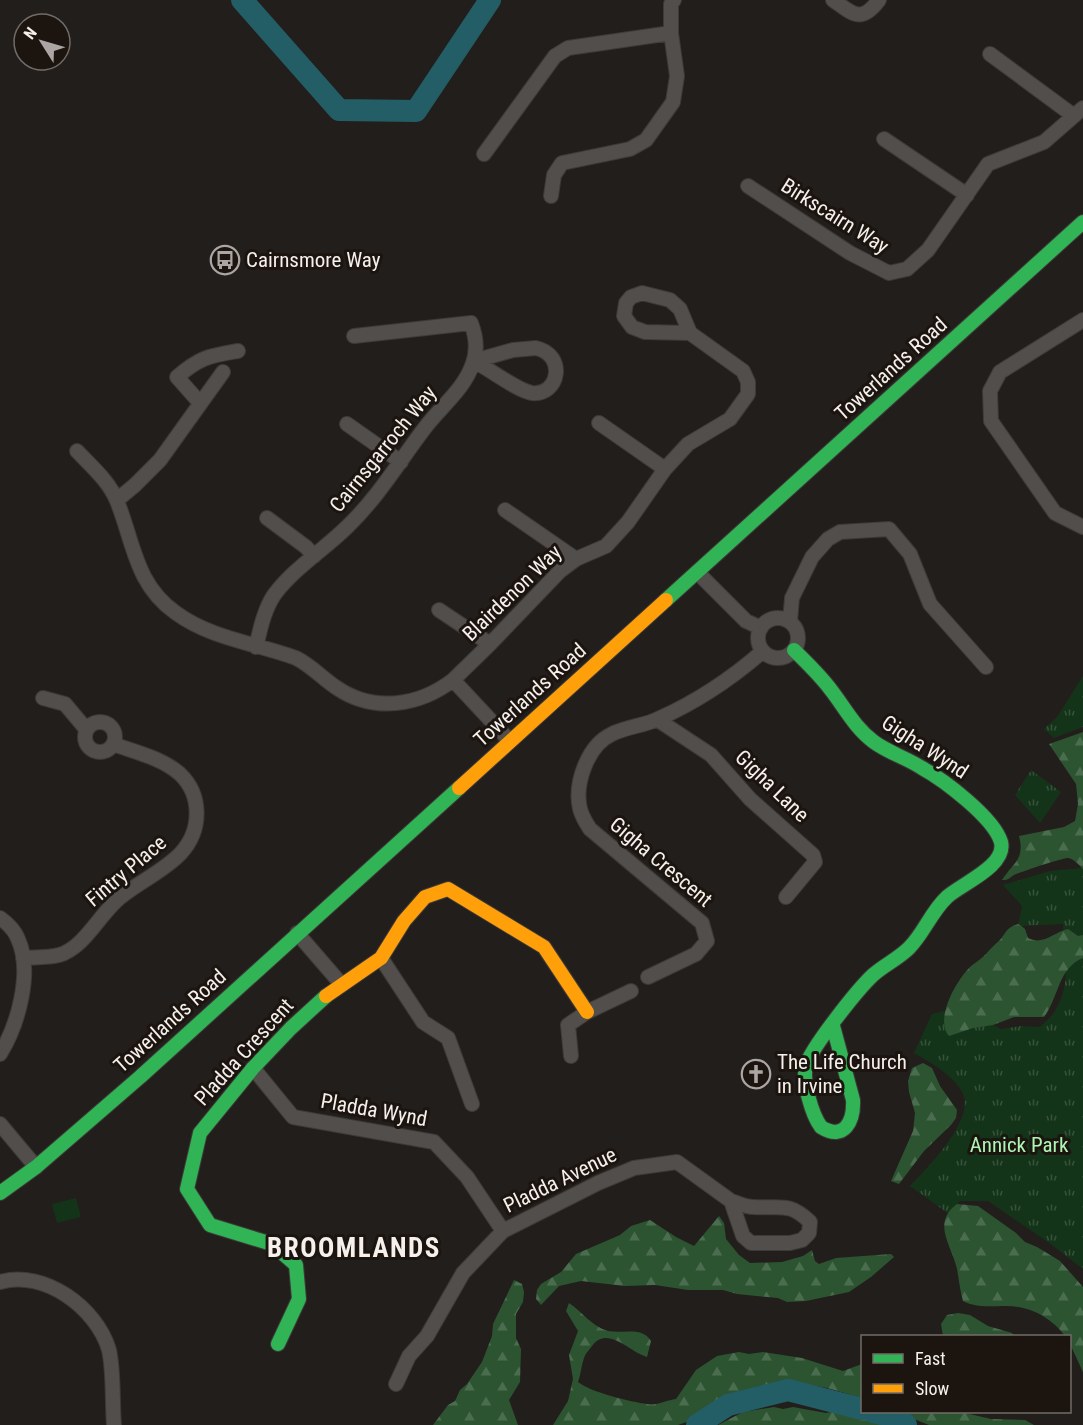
<svg xmlns="http://www.w3.org/2000/svg" width="1083" height="1425" font-family="'Roboto Condensed',sans-serif">
  <style>
    .grass { fill: url(#grass-tufts) }
    .forest { fill: url(#forest-firs) }
    .pitch { fill: #143419 }
    .lines { fill: none; stroke-linecap: round; stroke-linejoin: round }
    .river { stroke: #235d66; stroke-width: 22 }
    .street-casing { stroke: #3d3a38; stroke-width: 16 }
    .fast-casing { stroke: #3d3a38; stroke-width: 16 }
    .slow-casing { stroke: #3d3a38; stroke-width: 16 }
    .street { stroke: #514e4b; stroke-width: 14 }
    .fast { stroke: #30b455; stroke-width: 14 }
    .slow { stroke: #ff9f0a; stroke-width: 14 }
    .labels { text-anchor: middle; stroke-width: 6; stroke-linejoin: round; paint-order: stroke }
    .street-label { font-size: 21px; fill: #f5f0ec; stroke: #1b140f }
    .poi-label { font-size: 21px; fill: #f5f0ec; stroke: #1b140f; text-anchor: start }
    .park-label { font-size: 21px; fill: #aef5b5; stroke: #1b140f }
    .district-label { font-size: 27px; font-weight: bold; letter-spacing: 1.5px; fill: #f5f0ec; stroke: #1b140f }
  </style>
  <defs>
    <pattern id="grass-tufts" width="24" height="20" patternUnits="userSpaceOnUse" patternTransform="scale(1.5)"><rect width="24" height="20" fill="#143419"/><path d="M3 7l-1-3M5 7V3M7 7l1-3M15 17l-1-3M17 17v-4M19 17l1-3" fill="none" stroke="#37523b"/></pattern>
    <pattern id="forest-firs" width="22" height="20" patternUnits="userSpaceOnUse" patternTransform="scale(1.5)"><rect width="22" height="20" fill="#2c5431"/><path d="M5 1l3.5 6h-7zM16 11l3.5 6h-7z" fill="#4b6d4f"/></pattern>
  </defs>
  <rect width="100%" height="100%" fill="#221e1b"/>
  <path class="grass" d="M 1083,676 L 1083,727 L 1054,738 L 1044,729 L 1057,717 Z
    M 1031,770 L 1061,792 L 1040,823 L 1015,795 Z
    M 1083,868 L 1083,1269 L 1048,1242 L 988,1201 L 960,1201 L 949,1214 L 910,1186 C 927,1168 975,1120 963,1094 C 955,1076 930,1062 914,1053 L 932,1014 L 944,1011 L 967,1011 L 1001,1029 L 1021,1026 L 1040,1027 C 1045,1022 1053,1016 1056,1009 C 1072,983 1064,952 1063,924 L 1018,926 L 1022,906 L 1003,885 L 1050,871 Z"/>
  <path class="forest" d="M 1083,732 L 1083,869 C 1079,865 1074,859 1068,858 C 1065,857 1020,872 1014,875 C 1009,878 1009,880 1002,880 C 1014,862 1025,859 1019,836 L 1064,827 L 1075,821 L 1078,804 L 1076,784 L 1049,744 Z
    M 1019,924 L 1025,929 L 1028,938 C 1043,946 1054,932 1068,929 L 1078,936 L 1083,935 L 1083,958 C 1058,968 1059,997 1044,1017 L 1014,1017 L 993,1025 L 973,1028 L 949,1036 C 934,1019 957,979 971,966 C 976,962 981,959 986,954 C 990,949 994,945 999,941 C 1006,933 1007,926 1019,924 Z
    M 923,1063 L 932,1068 L 940,1086 L 957,1110 L 956,1118 L 951,1125 L 924,1151 L 899,1184 L 891,1181 L 913,1131 L 915,1113 L 909,1092 L 908,1081 L 912,1068 Z
    M 957,1204 L 978,1206 L 1016,1233 L 1025,1242 L 1037,1247 L 1060,1261 L 1083,1287 L 1083,1372 L 1070,1344 L 1070,1336 L 1065,1336 C 1051,1317 1028,1305 1004,1306 C 990,1306 976,1308 963,1301 C 960,1290 959,1280 957,1269 C 952,1246 931,1223 957,1204 Z
    M 719,1216 L 724,1223 L 726,1239 L 739,1255 L 750,1263 L 782,1262 L 803,1256 L 812,1250 L 815,1261 L 819,1264 L 836,1258 L 891,1254 L 894,1257 L 871,1277 L 849,1292 L 806,1301 L 787,1302 L 778,1298 L 737,1294 L 723,1290 L 688,1290 L 655,1285 L 625,1286 L 581,1281 L 559,1286 L 541,1305 L 536,1299 L 537,1290 L 541,1284 L 561,1272 L 576,1254 L 620,1235 L 631,1226 L 650,1220 L 676,1237 L 694,1246 Z
    M 514,1280 L 522,1284 L 524,1292 L 523,1302 L 516,1314 L 516,1338 L 521,1349 L 520,1382 L 509,1400 L 518,1425 L 433,1425 L 448,1405 L 455,1401 L 460,1390 L 467,1384 L 482,1362 L 492,1336 L 493,1324 Z
    M 569,1303 C 582,1312 593,1327 608,1331 C 624,1334 642,1326 651,1341 L 647,1357 C 629,1352 608,1325 592,1346 C 589,1350 585,1354 584,1358 C 581,1366 581,1374 578,1382 C 590,1392 631,1402 647,1404 C 656,1406 667,1400 676,1399 L 696,1370 L 717,1356 L 739,1352 L 749,1354 L 763,1352 L 802,1358 L 843,1371 L 862,1364 L 862,1398 L 827,1388 L 799,1383 L 768,1387 L 759,1386 L 720,1402 L 692,1420 L 678,1425 L 553,1425 L 568,1401 L 573,1379 L 569,1355 L 578,1331 L 566,1311 Z
    M 958,1313 L 970,1315 L 988,1326 L 1012,1333 L 1015,1336 L 943,1336 L 941,1324 L 947,1315 Z
    M 774,1407 L 783,1409 L 793,1407 L 826,1413 L 845,1409 L 882,1425 L 718,1425 L 743,1412 Z
    M 904,1412 L 961,1412 L 991,1419 L 1025,1420 L 1034,1425 L 929,1425 L 914,1419 Z"/>
  <path class="pitch" d="M 76,1198 L 81,1217 L 57,1223 L 52,1204 Z"/>
  <g class="lines">
    <path class="river" d="M 242,0 L 339,110 L 416,111 L 490,0
      M 873,1412 L 895,1417 L 906,1425
      M 697,1425 L 728,1405 L 788,1390 L 862,1409"/>
    <g class="street-casing">
      <path id="street" d="M 833,0 C 853,14 861,24 879,0
        M 990,54 L 1074,116
        M 884,139 L 967,195
        M 484,154 L 555,56 L 568,48 L 671,33
        M 748,186 L 850,253 L 889,273 L 907,269 L 928,250 L 988,164 L 1044,142 L 1083,108
        M 551,196 L 554,175 L 562,163 L 630,149 L 646,140 L 673,102 L 677,76 L 671,33 L 671,4 L 674,0
        M 1083,320 L 1000,372 L 990,391 L 991,421 L 1055,513 L 1083,527
        M 536,348 C 567,355 559,396 532,393 C 518,391 489,369 474,361 L 513,350 Z
        M 200,403 L 177,377 C 200,357 209,356 238,351
        M 599,423 L 665,469
        M 347,424 L 401,462
        M 77,451 C 91,466 109,481 117,501 C 134,543 135,584 176,613 C 212,639 255,643 296,658 C 312,666 323,679 337,688 C 374,713 419,706 453,680
        M 117,500 L 135,485 L 160,460 L 223,372
        M 505,510 L 576,559
        M 267,518 L 306,547 L 314,556
        M 697,572 L 746,621 L 761,628
        M 439,610 L 490,644
        M758 638a20 20 0 1 1 40 0a20 20 0 1 1-40 0Z
        M 790,621 L 792,598 L 812,557 L 828,539 L 840,532 L 889,529 L 910,554 L 930,604 L 986,667
        M 256,647 C 260,630 264,610 274,595 C 294,568 325,549 348,526 C 378,497 399,462 424,429 C 441,406 464,390 473,363 C 478,349 476,336 471,323 L 354,336
        M 43,698 L 65,704 L 86,729
        M 658,720 L 711,755 L 750,799 L 813,855 L 815,862 L 786,897
        M85 737a15 15 0 1 1 30 0a15 15 0 1 1-30 0Z
        M 510,741 L 453,680 L 490,644 L 560,571 L 576,559 L 606,546 L 628,522 L 665,469 L 688,444 L 730,419 L 748,394 L 748,382 L 743,371 L 690,333 L 680,309 L 670,300 L 642,293 L 631,297 L 626,303 L 624,316 L 632,327 L 645,332 L 690,333
        M 0,918 C 7,923 15,931 18,939 C 33,972 18,1025 0,1054
        M 297,933 L 342,985
        M 23,958 C 34,957 48,958 59,955 C 85,948 101,911 122,896 C 141,881 165,870 181,853 C 202,830 202,795 180,774 C 162,758 135,752 113,744
        M 381,958 L 423,1022 L 448,1038 L 472,1104
        M 648,977 L 696,954 L 707,941 L 702,923 L 590,829 C 586,823 582,816 580,809 C 574,783 588,745 612,734 C 628,726 645,726 660,718 C 698,701 732,678 763,651
        M 571,1056 L 568,1025 L 587,1012 L 631,991
        M 253,1068 L 293,1117 L 434,1142 L 467,1177 L 503,1231
        M 0,1124 L 36,1167
        M 0,1282 C 44,1269 97,1308 109,1350 C 114,1372 112,1402 114,1425
        M 396,1384 L 409,1356 L 427,1336 L 463,1273 L 503,1231 L 598,1183 L 634,1168 L 677,1162 L 731,1201 L 743,1236 L 751,1243 L 790,1243 L 802,1240 L 809,1233 L 810,1222 C 789,1201 779,1209 753,1207 C 746,1207 738,1203 731,1201"/>
    </g>
    <g class="fast-casing">
      <path id="fast" d="M 666,600 L 1083,222
        M 794,650 C 807,663 820,675 831,690 C 845,708 855,728 874,742 C 889,753 907,758 922,768 C 944,780 994,818 1001,842 C 1007,866 961,884 947,897 C 931,912 924,933 909,948 C 898,959 884,965 873,975 C 858,989 810,1049 806,1066 C 802,1081 812,1115 821,1127 C 845,1142 854,1120 853,1100 L 833,1026
        M 0,1193 L 36,1167 L 140,1077 L 459,788
        M 278,1344 L 299,1299 L 296,1265 L 272,1244 L 210,1225 L 187,1189 L 200,1133 L 253,1068 L 291,1028 L 326,996"/>
    </g>
    <g class="slow-casing">
      <path id="slow" d="M 459,788 L 666,600
        M 326,996 L 381,958 L 404,921 L 425,897 L 448,889 L 544,947 L 587,1012"/>
    </g>
    <use href="#street" class="street"/>
    <use href="#fast" class="fast"/>
    <use href="#slow" class="slow"/>
  </g>
  <defs>
    <g id="bus-ring" transform="scale(1.5)"><circle r="9.5" fill="#1b140f" stroke="#aba6a3" stroke-width="1.5"/><path d="M-5-6H5V4H4V6H2V4H-2V6H-4V4H-5ZM-3.5-4V0h7V-4ZM-3.5 1.2v1.5H-2V1.2ZM2 1.2v1.5H3.5V1.2Z" fill="#aba6a3"/></g>
    <g id="church-ring" transform="scale(1.5)"><circle r="9.5" fill="#1b140f" stroke="#aba6a3" stroke-width="1.5"/><path d="M-1.2-6h2.4v3.5h3.3v2.4h-3.3V6h-2.4V-.1h-3.3v-2.4h3.3Z" fill="#aba6a3"/></g>
  </defs>
  <g fill-rule="evenodd">
    <use href="#bus-ring" x="225" y="260"/>
    <use href="#church-ring" x="756" y="1074"/>
  </g>
  <g class="labels">
    <g class="street-label">
      <text transform="translate(835 216) rotate(32)" y="7">Birkscairn Way</text>
      <text transform="translate(891 369) rotate(-42)" y="7">Towerlands Road</text>
      <text transform="translate(383 449) rotate(-51)" y="7">Cairnsgarroch Way</text>
      <text transform="translate(512 593) rotate(-44)" y="7">Blairdenon Way</text>
      <text transform="translate(530 695) rotate(-42)" y="7">Towerlands Road</text>
      <text transform="translate(925 747) rotate(33)" y="7">Gigha Wynd</text>
      <text transform="translate(772 786) rotate(44)" y="7">Gigha Lane</text>
      <text transform="translate(661 862) rotate(40)" y="7">Gigha Crescent</text>
      <text transform="translate(126 871) rotate(-40)" y="7">Fintry Place</text>
      <text transform="translate(170 1021) rotate(-42)" y="7">Towerlands Road</text>
      <text transform="translate(244 1052) rotate(-48)" y="7">Pladda Crescent</text>
      <text transform="translate(374 1110) rotate(10)" y="7">Pladda Wynd</text>
      <text transform="translate(560 1180) rotate(-26)" y="7">Pladda Avenue</text>
    </g>
    <g class="poi-label">
      <text x="246" y="267">Cairnsmore Way</text>
      <text x="777" y="1069">The Life Church<tspan x="777" dy="24">in Irvine</tspan></text>
    </g>
    <g class="park-label">
      <text x="1019" y="1152">Annick Park</text>
    </g>
    <g class="district-label">
      <text x="354" y="1257">BROOMLANDS</text>
    </g>
  </g>
  <rect x="861" y="1335" width="210" height="78" fill="#1b140f" stroke="#726c67" stroke-width="1.5"/>
  <rect x="873" y="1354" width="30" height="9" fill="#30b455" stroke="#726c67" stroke-width="1.5"/>
  <text x="915" y="1365" font-size="18" fill="#f5f0ec">Fast</text>
  <rect x="873" y="1384" width="30" height="9" fill="#ff9f0a" stroke="#726c67" stroke-width="1.5"/>
  <text x="915" y="1395" font-size="18" fill="#f5f0ec">Slow</text>
  <g transform="translate(42 42) rotate(307)"><circle r="28" fill="#1b140f" stroke="#726c67" stroke-width="1.5"/>
  <path d="M0-4.5L10 22L0 15L-10 22Z" fill="#aba6a3"/>
  <text y="-9" font-size="16" font-weight="bold" text-anchor="middle" fill="#f5f0ec">N</text>
  </g>
</svg>
